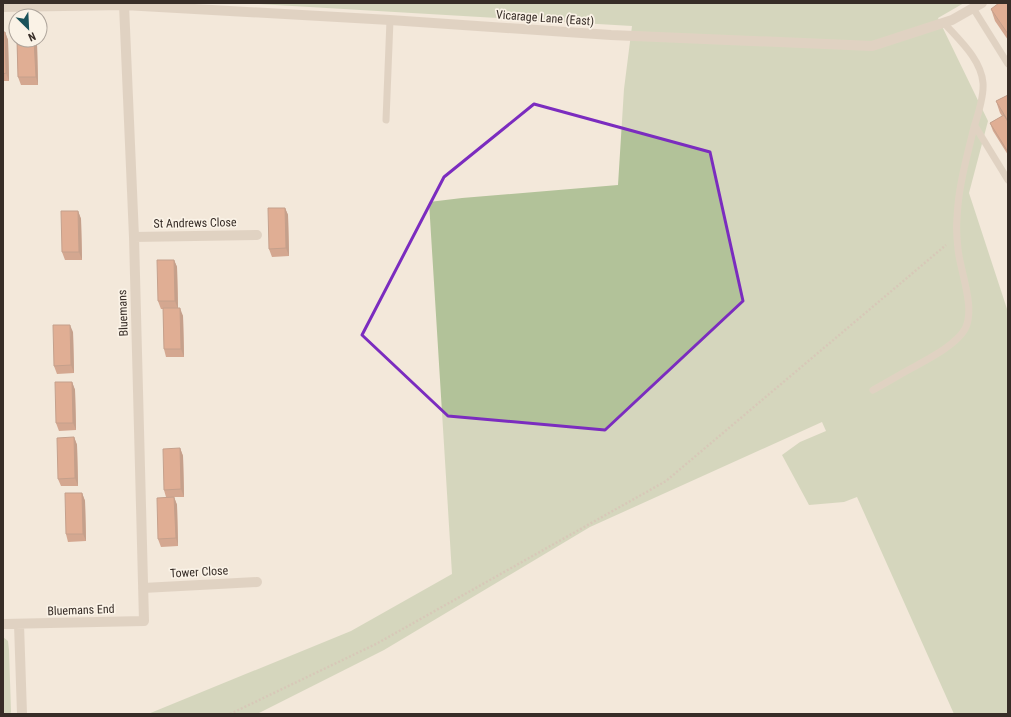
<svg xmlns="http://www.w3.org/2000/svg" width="1011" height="717" font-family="'Roboto Condensed',sans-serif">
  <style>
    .green { fill: #b2c299 }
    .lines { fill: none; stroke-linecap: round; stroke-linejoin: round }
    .path { stroke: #b7a38f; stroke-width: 2.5; stroke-dasharray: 2 2; stroke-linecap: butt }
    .lane { stroke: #cbb9a5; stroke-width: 7 }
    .street { stroke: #cbb9a5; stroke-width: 10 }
    .wall { fill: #af5a36 }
    .shaded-wall { fill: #8e4a2c }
    .building { fill: #cb693f; stroke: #8e4a2c }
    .marked { fill: none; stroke: #7b2cbf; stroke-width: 3; stroke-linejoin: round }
    .labels { text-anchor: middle; stroke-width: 3.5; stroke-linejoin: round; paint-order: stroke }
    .street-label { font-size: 12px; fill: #372d27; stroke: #faf2e6 }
  </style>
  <rect width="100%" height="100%" fill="#f3e8da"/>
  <path class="green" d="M 242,3 L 964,3 L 938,18 L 988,121 L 969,193 L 1008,312 L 1008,714 L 954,714 L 857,497 L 844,502 L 809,505 L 782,455 L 800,442 L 826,431 L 822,422 L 590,527 L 384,650 L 257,714 L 148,714 L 351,631 L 452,574 L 429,202 L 462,198 L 618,185 L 624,89 L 632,26 Z
    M 3,637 L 8,641 L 9,650 L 11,712 L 10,714 L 3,714 Z"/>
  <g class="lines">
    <path class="path" d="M 230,714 L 376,644 L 666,481 L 946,245"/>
    <path class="lane" d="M 973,8 L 1008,64
      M 386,120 L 390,20
      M 975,126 L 1008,180
      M 873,390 C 886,383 899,375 912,368 C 928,359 956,345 965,329 C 976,308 960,271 958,249 C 957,239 956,228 957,219 C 958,187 967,157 974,127 C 978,115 984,95 983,83 C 981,59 959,40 944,23"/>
    <path class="street" d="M 3,7 L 124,5 L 390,20 L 611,35 L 872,46 L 952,20 L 982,3
      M 134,237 L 257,235
      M 143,588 L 257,582
      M 3,624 L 144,621 L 134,237 L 124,5
      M 19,624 L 22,714"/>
  </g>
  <path class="wall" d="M 1008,3 L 1008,40 L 995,21 L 991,9 Z
    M 3,32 L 5,32 L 8,40 L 9,81 L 3,81 Z
    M 17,40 L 36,40 L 37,44 L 38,85 L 21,85 L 18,77 Z
    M 1008,95 L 1008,155 L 993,131 L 990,123 L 1002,116 L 1000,113 L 996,101 Z
    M 285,208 L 288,215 L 289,256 L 272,257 L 269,249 Z
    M 78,211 L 81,219 L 82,260 L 65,260 L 62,252 Z
    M 174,260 L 177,267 L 178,308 L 183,316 L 184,357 L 166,357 L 164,349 L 163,309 L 161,309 L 158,301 Z
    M 73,332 L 74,373 L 57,374 L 54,366 Z
    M 72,382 L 75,390 L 76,430 L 59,431 L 56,423 Z
    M 74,437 L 77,445 L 78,486 L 61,486 L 58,479 Z
    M 180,448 L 183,456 L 184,497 L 174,497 L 177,505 L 178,546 L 161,547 L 158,539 L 166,497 L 164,490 Z
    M 82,493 L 85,501 L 86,541 L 68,542 L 66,534 Z"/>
  <path class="shaded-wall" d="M 5,32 L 8,40 L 9,81 L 6,73 Z
    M 34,40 L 36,40 L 37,44 L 38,85 L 36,77 Z
    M 285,208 L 288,215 L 289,256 L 286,248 Z
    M 78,211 L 81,219 L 82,260 L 79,252 Z
    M 174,260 L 177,267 L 178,309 L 175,301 Z
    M 180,308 L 183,316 L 184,357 L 181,349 Z
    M 70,325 L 73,332 L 74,373 L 71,365 Z
    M 72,382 L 75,390 L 76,430 L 73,423 Z
    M 74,437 L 77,445 L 78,486 L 75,478 Z
    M 180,448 L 183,456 L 184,497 L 181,489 Z
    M 82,493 L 85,501 L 86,541 L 83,534 Z
    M 174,497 L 177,505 L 178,546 L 176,538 Z"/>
  <path class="building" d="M 999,3 L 1008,3 L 1008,34 L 991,9 Z
    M 3,32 L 5,32 L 6,73 L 3,74 Z
    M 17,40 L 34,40 L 36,77 L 18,77 Z
    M 1008,95 L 1008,121 L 996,101 Z
    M 1004,115 L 1008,122 L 1008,152 L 990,123 Z
    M 268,208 L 285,208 L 286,248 L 269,249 Z
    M 61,211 L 78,211 L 79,252 L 62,252 Z
    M 157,260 L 174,260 L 175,301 L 158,301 Z
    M 163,308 L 180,308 L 181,349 L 164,349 Z
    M 53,325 L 70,325 L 71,365 L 54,366 Z
    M 55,382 L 72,382 L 73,423 L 56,423 Z
    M 74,437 L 75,478 L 58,479 L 57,438 Z
    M 180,448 L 181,489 L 164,490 L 163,449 Z
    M 65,493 L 82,493 L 83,534 L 66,534 Z
    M 174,497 L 176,538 L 158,539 L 157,498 Z"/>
  <path d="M0 0H1011V717H0ZM 534,104 L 710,152 L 743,301 L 605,430 L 448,416 L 362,335 L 444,177 Z" fill="#f3e8da" fill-opacity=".55" fill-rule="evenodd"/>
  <path class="marked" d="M 534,104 L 710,152 L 743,301 L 605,430 L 448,416 L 362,335 L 444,177 Z"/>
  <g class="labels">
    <g class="street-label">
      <text transform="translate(545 18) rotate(4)" y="4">Vicarage Lane (East)</text>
      <text transform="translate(195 223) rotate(-1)" y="4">St Andrews Close</text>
      <text transform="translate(123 313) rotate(-92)" y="4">Bluemans</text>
      <text transform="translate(199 572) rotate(-3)" y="4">Tower Close</text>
      <text transform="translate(81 610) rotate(-2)" y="4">Bluemans End</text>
    </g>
  </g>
  <rect width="1011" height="717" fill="none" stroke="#372d27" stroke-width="8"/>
  <g transform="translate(28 28) rotate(156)"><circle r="19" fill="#faf2e6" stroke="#aca39a"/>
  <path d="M0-3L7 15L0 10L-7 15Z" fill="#1a525a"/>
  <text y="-6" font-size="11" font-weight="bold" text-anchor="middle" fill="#372d27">N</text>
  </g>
</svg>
